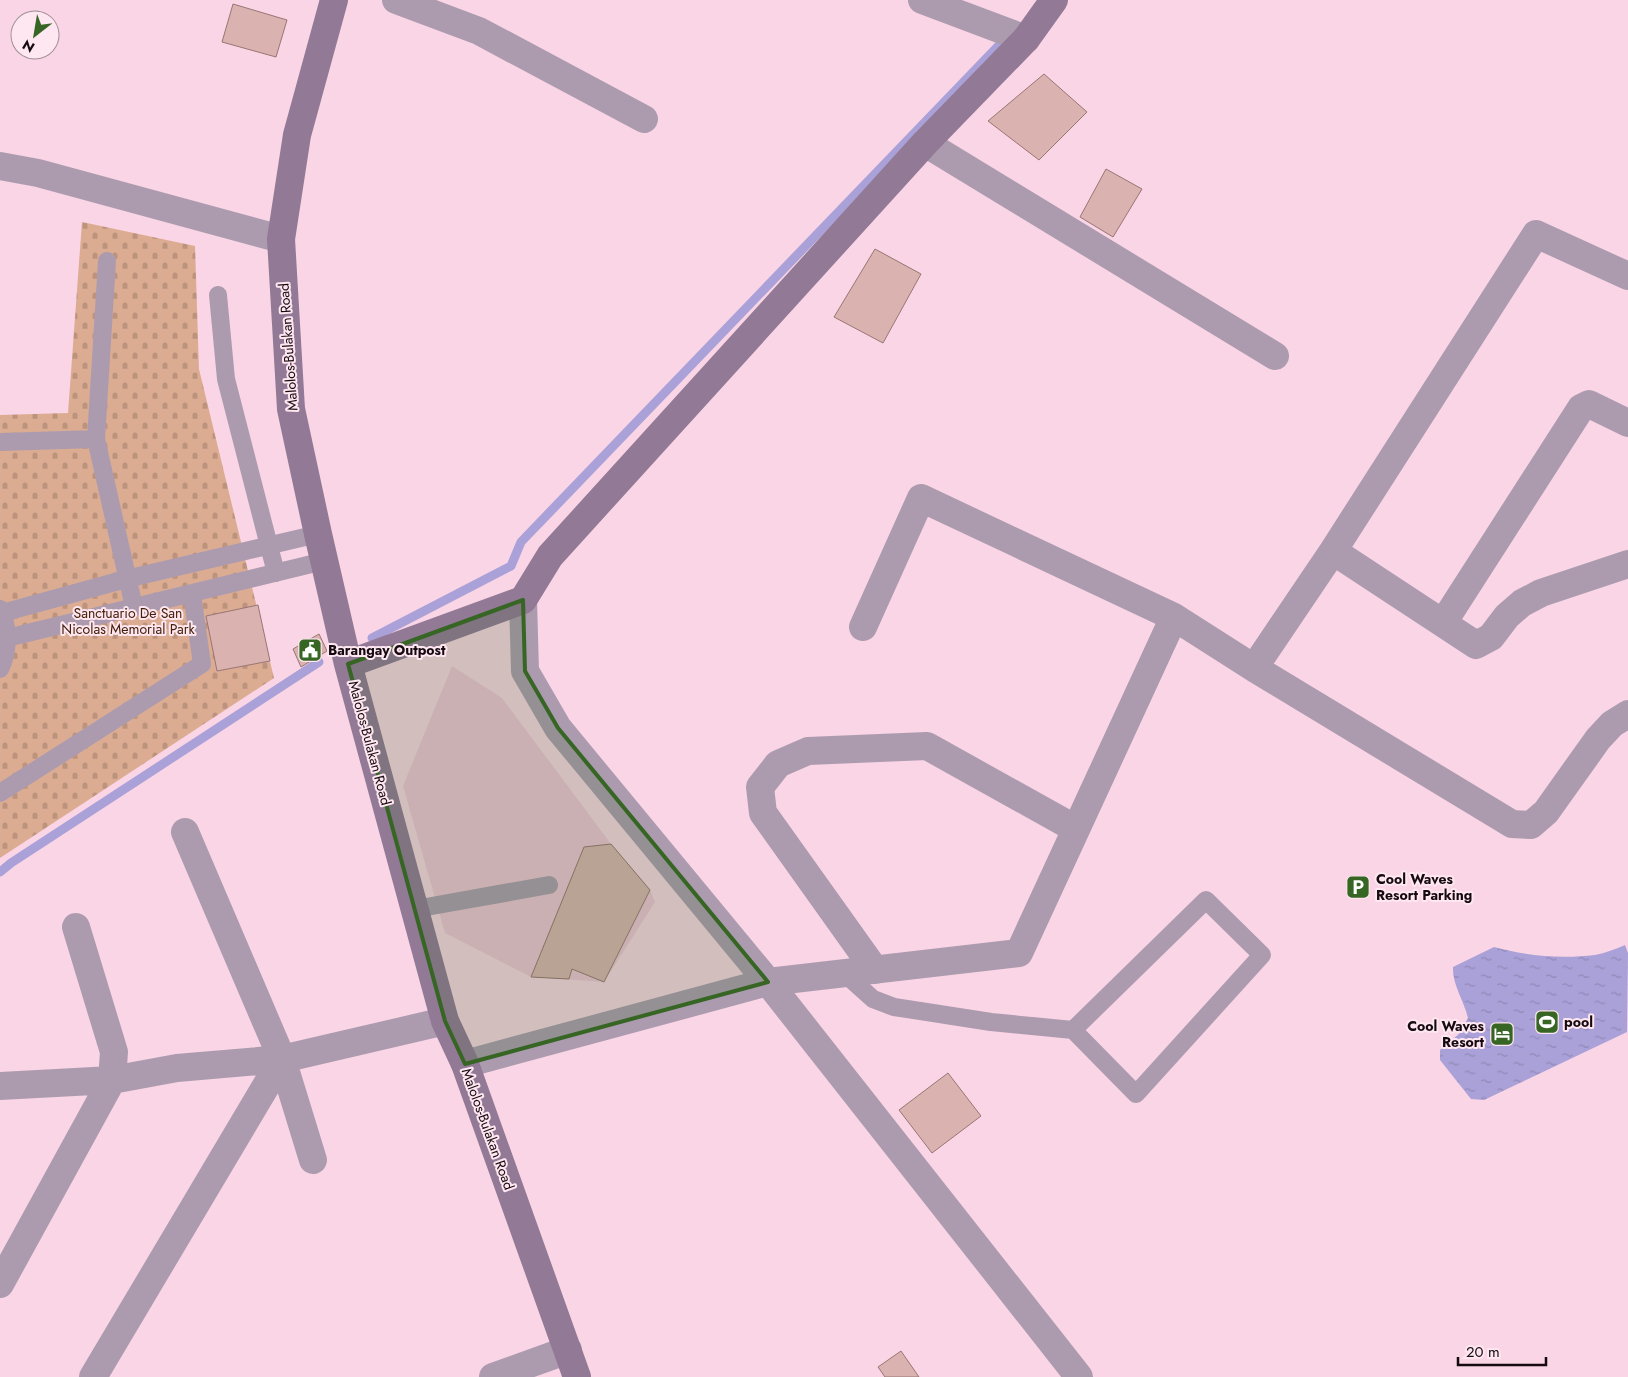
<svg xmlns="http://www.w3.org/2000/svg" width="1628" height="1377" font-family="Jost,sans-serif">
  <style>
    .built { fill: #efc4d6 }
    .cemetery { fill: url(#cemetery-stones) }
    .water { fill: url(#water-ripples) }
    .lines { fill: none; stroke-linecap: round; stroke-linejoin: round }
    .stream { stroke: #a9a1d7; stroke-width: 9 }
    .building { fill: #dab3b1; stroke: #997574 }
    .lane { stroke: #ac9baf; stroke-width: 18 }
    .street { stroke: #ac9baf; stroke-width: 28 }
    .secondary { stroke: #927996; stroke-width: 28 }
    .marked { fill: #366524; fill-opacity: 0.2; stroke: #366524; stroke-width: 4; stroke-linejoin: round }
    .labels { text-anchor: middle; stroke-width: 4; stroke-linejoin: round; paint-order: stroke }
    .street-label { font-size: 14px; fill: #150a0f; stroke: #fee7f0 }
    .park-label { font-size: 14px; fill: #442009; stroke: #fee7f0 }
    .poi-label { font-size: 14px; font-weight: bold; fill: #150a0f; stroke: #fee7f0; text-anchor: start }
  </style>
  <defs>
    <pattern id="cemetery-stones" width="16" height="16" patternUnits="userSpaceOnUse" patternTransform="scale(1.25)"><rect width="16" height="16" fill="#dcac92"/><path d="M2 7V4a2 2 0 0 1 4 0v3zM10 15v-3a2 2 0 0 1 4 0v3z" fill="#bc937d"/></pattern>
    <pattern id="water-ripples" width="26" height="14" patternUnits="userSpaceOnUse" patternTransform="scale(1.25)"><rect width="26" height="14" fill="#a9a1d7"/><path d="M2 4q2-2 4 0t4 0M15 11q2-2 4 0t4 0" fill="none" stroke="#9189b7"/></pattern>
  </defs>
  <rect width="100%" height="100%" fill="#fad5e5"/>
  <path class="built" d="M 452,666 L 502,698 L 611,844 L 650,890 L 655,902 L 604,982 L 531,977 L 445,933 L 403,786 Z"/>
  <path class="cemetery" d="M 82,222 L 195,246 L 199,369 L 274,678 L 0,858 L 0,415 L 68,413 Z"/>
  <path class="water" d="M 1625,945 L 1628,953 L 1627,1032 L 1484,1100 L 1471,1099 L 1440,1060 L 1440,1050 L 1460,1033 L 1468,1018 C 1464,1001 1452,984 1453,967 L 1494,947 C 1527,956 1561,959 1595,955 C 1605,953 1616,949 1625,945 Z"/>
  <g class="lines">
    <path class="stream" d="M 372,638 L 511,566 L 521,542 L 1001,43
      M 0,872 L 11,863 L 319,662"/>
  </g>
  <path class="building" d="M 233,4 L 287,20 L 276,57 L 222,42 Z
    M 1044,74 L 1087,112 L 1039,160 L 988,121 Z
    M 1106,169 L 1142,189 L 1113,237 L 1080,217 Z
    M 875,249 L 921,274 L 883,343 L 834,317 Z
    M 258,605 L 270,661 L 217,671 L 206,616 Z
    M 319,634 L 327,651 L 301,667 L 293,649 Z
    M 611,844 L 650,890 L 604,982 L 572,969 L 569,979 L 531,977 L 584,847 Z
    M 948,1073 L 981,1116 L 932,1153 L 899,1110 Z
    M 901,1351 L 919,1377 L 885,1377 L 878,1367 Z"/>
  <g class="lines">
    <path class="lane" d="M 107,261 L 96,439 L 134,607
      M 218,295 L 226,379 L 276,573
      M 0,442 L 96,439
      M 0,609 C 9,625 9,652 0,669
      M 2,613 L 126,579 L 318,534
      M 7,638 L 324,561
      M 0,793 L 202,664 L 192,594
      M 415,909 L 549,885
      M 844,973 L 873,999 L 894,1007 L 991,1022 L 1073,1030 L 1206,900 L 1262,955 L 1136,1094 L 1073,1030"/>
    <path class="street" d="M 396,0 L 479,31 L 644,119
      M 922,0 L 1026,39
      M 925,143 L 1275,356
      M 0,166 L 38,173 L 281,239
      M 1333,551 L 1476,645 L 1491,637 L 1507,616 L 1522,603 L 1541,593 L 1628,564
      M 523,600 L 525,671 L 558,728 L 768,982 L 1079,1377
      M 1443,623 L 1581,408 L 1589,404 L 1628,423
      M 863,627 L 921,498 L 1174,617 L 1254,668 L 1512,824 L 1531,825 L 1546,812 L 1598,739 L 1612,724 L 1628,714
      M 1254,668 L 1333,551 L 1536,234 L 1628,276
      M 185,832 L 282,1059 L 313,1160
      M 875,970 L 763,813 L 760,787 L 778,764 L 808,751 L 927,746 L 1076,829
      M 465,1064 L 768,982 L 1019,953 L 1174,617
      M 0,1086 L 112,1080 L 177,1068 L 282,1059 L 445,1021
      M 0,1284 L 112,1080 L 114,1052 L 76,927
      M 93,1377 L 282,1059
      M 493,1377 L 568,1350"/>
    <path class="secondary" d="M 334,0 L 297,135 L 281,239 L 291,409 L 318,534 L 348,664 L 445,1021 L 465,1064 L 577,1377
      M 348,664 L 523,600 L 550,556 L 925,143 L 1026,39 L 1054,0"/>
  </g>
  <path class="marked" d="M 523,600 L 525,671 L 558,728 L 768,982 L 465,1064 L 445,1021 L 348,664 Z"/>
  <defs>
    <g id="civic-square" transform="scale(1.25)"><rect x="-9" y="-9" width="18" height="18" rx="4" fill="#366524" stroke="#fee7f0"/><path d="M-.6-6.5H3V-4.5H.6V-3L4-1V1h2V6H-6V1h2V-1L-.6-3ZM-1.2 2.5V6h2.4V2.5Z" fill="#fff"/></g>
    <g id="parking-square" transform="scale(1.25)"><rect x="-9" y="-9" width="18" height="18" rx="4" fill="#366524" stroke="#fee7f0"/><path d="M-3.5-5.5H1a3.5 3.5 0 0 1 0 7H-1V5.5H-3.5ZM-1-3.4V-.6H.8a1.4 1.4 0 0 0 0-2.8Z" fill="#fff"/></g>
    <g id="stadium-square" transform="scale(1.25)"><rect x="-9" y="-9" width="18" height="18" rx="4" fill="#366524" stroke="#fee7f0"/><path d="M0-5a6.5 5 0 1 0 0 10a6.5 5 0 1 0 0-10ZM-3.5-1.8h7v3.6h-7Z" fill="#fff"/></g>
    <g id="hotel-square" transform="scale(1.25)"><rect x="-9" y="-9" width="18" height="18" rx="4" fill="#366524" stroke="#fee7f0"/><path d="M-6-4.5h1.5V1H6V5H4.5V3h-9V5H-6ZM-4 0a1.8 1.8 0 1 1 3.6 0ZM.5 0V-2.5h3Q6-2.5 6 0Z" fill="#fff"/></g>
  </defs>
  <g fill-rule="evenodd">
    <use href="#civic-square" x="310" y="650"/>
    <use href="#parking-square" x="1358" y="887"/>
    <use href="#stadium-square" x="1547" y="1022"/>
    <use href="#hotel-square" x="1502" y="1034"/>
  </g>
  <g class="labels">
    <g class="street-label">
      <text transform="translate(288 347) rotate(-94)" y="5">Malolos-Bulakan Road</text>
      <text transform="translate(370 743) rotate(75)" y="5">Malolos-Bulakan Road</text>
      <text transform="translate(488 1129) rotate(70)" y="5">Malolos-Bulakan Road</text>
    </g>
    <g class="park-label">
      <text x="128" y="618">Sanctuario De San<tspan x="128" dy="16">Nicolas Memorial Park</tspan></text>
    </g>
    <g class="poi-label">
      <text x="328" y="655">Barangay Outpost</text>
      <text x="1376" y="884">Cool Waves<tspan x="1376" dy="16">Resort Parking</tspan></text>
      <text x="1564" y="1027">pool</text>
      <text x="1484" y="1031" text-anchor="end">Cool Waves<tspan x="1484" dy="16">Resort</tspan></text>
    </g>
  </g>
  <g transform="translate(35 35) rotate(211)"><circle r="24" fill="#fee7f0" stroke="#a18f96"/>
  <path d="M0-4L9 19L0 12L-9 19Z" fill="#366524"/>
  <text y="-8" font-size="14" font-weight="bold" text-anchor="middle" fill="#150a0f">N</text>
  </g>
  <path d="M1458 1357v8h88v-8" fill="none" stroke="#150a0f" stroke-width="2.5"/>
  <text x="1466" y="1357" font-size="15" fill="#150a0f" stroke="#fee7f0" stroke-width="4" paint-order="stroke">20 m</text>
</svg>
